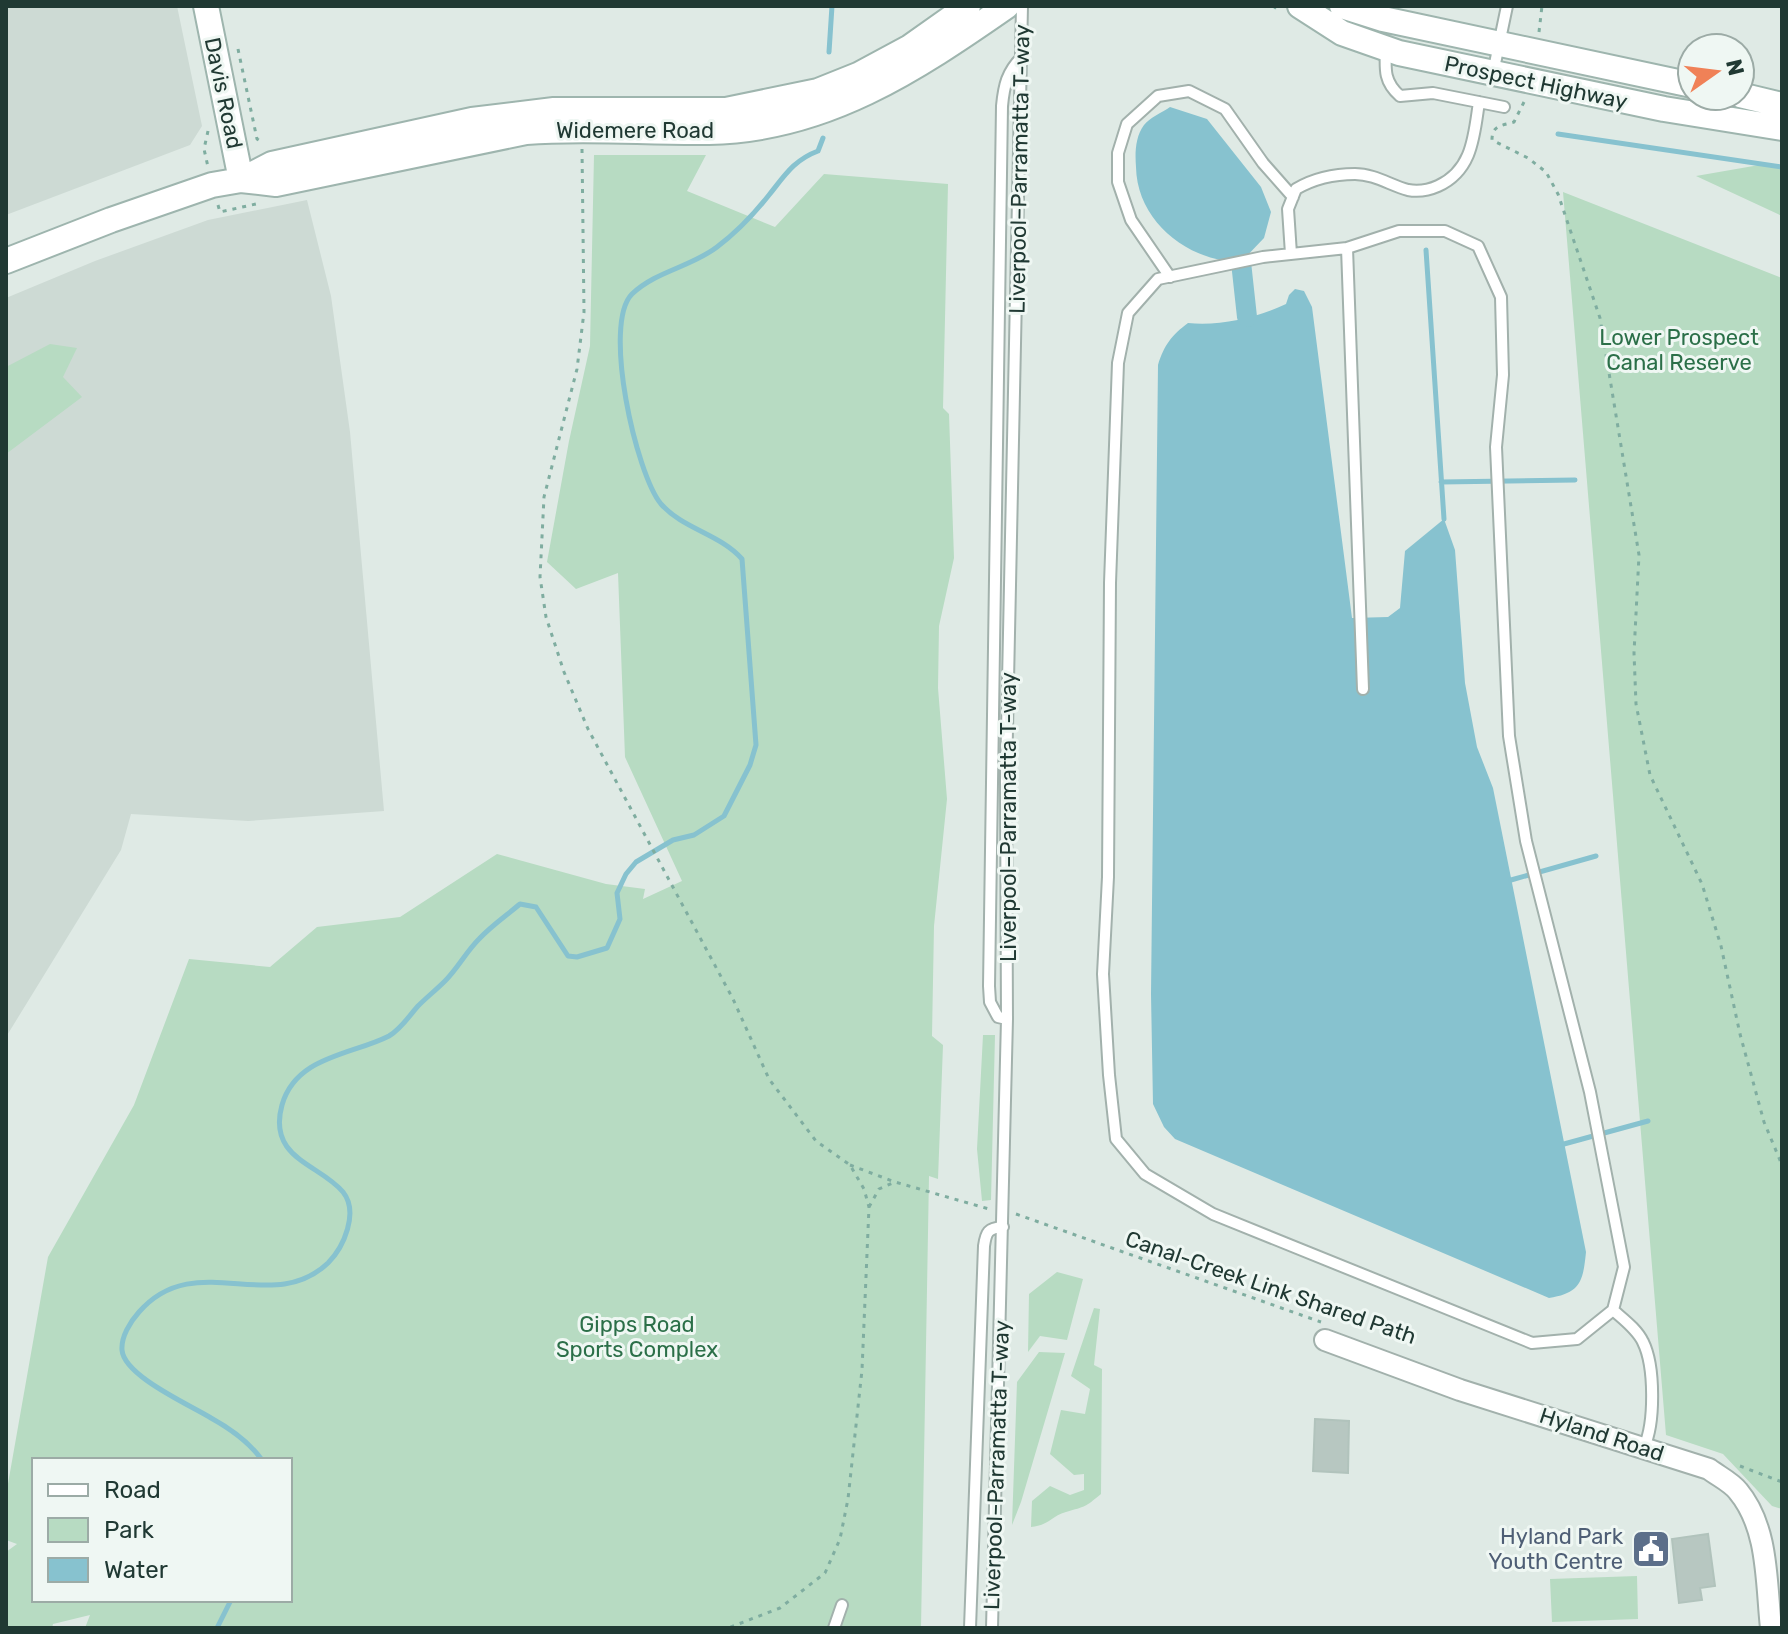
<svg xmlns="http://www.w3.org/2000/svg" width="1788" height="1634" font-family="Rubik,sans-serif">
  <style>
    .built { fill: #cddad4 }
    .green { fill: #b7dbc2; fill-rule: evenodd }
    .water { fill: #87c2cf }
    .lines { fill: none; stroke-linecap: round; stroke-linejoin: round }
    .stream { stroke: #87c2cf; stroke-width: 5 }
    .canal { stroke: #87c2cf; stroke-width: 20 }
    .building { fill: #b7c7c1; stroke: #b1c3bc; stroke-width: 2 }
    .lane-casing { stroke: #a2b1ac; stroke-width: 14 }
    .street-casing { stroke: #a2b1ac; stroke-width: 24 }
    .secondary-casing { stroke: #9eb5ae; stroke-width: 28 }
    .path { stroke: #7fada0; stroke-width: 3; stroke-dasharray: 4 6; stroke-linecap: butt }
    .lane { stroke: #fff; stroke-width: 10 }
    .street { stroke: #fff; stroke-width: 20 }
    .secondary { stroke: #fff; stroke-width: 24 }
    .labels { text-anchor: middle; stroke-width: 6; stroke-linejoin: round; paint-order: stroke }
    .street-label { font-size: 22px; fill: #203933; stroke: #eff7f3 }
    .park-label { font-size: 22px; fill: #2b6f48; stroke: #eff7f3 }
    .service-label { font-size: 22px; fill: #4e5e75; stroke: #eff7f3; text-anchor: end }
  </style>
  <rect width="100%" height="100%" fill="#dfeae5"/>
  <path class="built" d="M 6,6 L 177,6 L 202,126 L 190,145 L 6,215 Z
    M 307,200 L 331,296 L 350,432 L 384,811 L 248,821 L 131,814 L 121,850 L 6,1037 L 6,298 L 95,261 L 208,220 Z"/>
  <path class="green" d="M 594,155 L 706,155 L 687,191 L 775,227 L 824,174 L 948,184 L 943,408 L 949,414 L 954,558 L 939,626 L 938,688 L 947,799 L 934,926 L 932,1036 L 943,1045 L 938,1179 L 929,1176 L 921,1628 L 85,1628 L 90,1615 L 53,1624 L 52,1628 L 6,1628 L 6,1552 L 17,1544 L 6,1540 L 6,1495 L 48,1257 L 134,1105 L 189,959 L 270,967 L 317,927 L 400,917 L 497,854 L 606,884 L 645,889 L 643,899 L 682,881 L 625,757 L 618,573 L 576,589 L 547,562 L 569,441 L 590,346 ZM 34,1460 L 290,1460 L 290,1600 L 34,1600 Z
    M 1765,164 L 1782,169 L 1782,216 L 1696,176 Z
    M 1563,192 L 1782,278 L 1782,1509 L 1772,1506 L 1723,1454 L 1666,1435 Z
    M 50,344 L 77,348 L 63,377 L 82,397 L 6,454 L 6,367 Z
    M 983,1035 L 995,1035 L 991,1200 L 982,1201 L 977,1149 Z
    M 1057,1272 L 1083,1279 L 1067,1340 L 1040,1336 L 1028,1352 L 1029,1294 Z
    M 1094,1308 L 1100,1309 L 1094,1365 L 1102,1369 L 1101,1494 C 1084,1508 1086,1506 1066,1512 C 1051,1516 1050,1525 1031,1527 L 1032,1501 L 1050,1486 L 1070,1495 L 1084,1490 L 1084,1474 L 1074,1475 L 1050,1454 L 1061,1410 L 1085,1414 L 1090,1389 L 1071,1376 Z
    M 1039,1352 L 1065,1353 L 1021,1502 L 1012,1525 L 1017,1382 Z
    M 1637,1576 L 1638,1619 L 1552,1622 L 1550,1579 Z"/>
  <path class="water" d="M 1170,107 L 1207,119 L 1261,187 L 1271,212 L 1264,238 L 1241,262 C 1189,262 1137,222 1136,167 C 1135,154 1135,137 1144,125 C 1149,118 1163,112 1170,107 Z
    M 1295,289 L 1304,291 L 1312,307 L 1352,618 L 1388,617 L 1400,608 L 1405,551 L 1444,519 L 1455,550 L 1465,683 L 1477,747 L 1493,788 L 1586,1252 C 1583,1281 1581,1293 1549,1298 L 1175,1139 L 1164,1127 L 1153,1104 L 1151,994 L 1158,365 C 1164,345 1172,335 1188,323 C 1221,326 1256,318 1286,304 L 1289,295 Z"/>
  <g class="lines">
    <path class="stream" d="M 829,52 L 832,6
      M 1558,134 L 1782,167
      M 1426,250 L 1444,519
      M 1441,482 L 1575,480
      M 1511,880 L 1596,856
      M 1564,1144 L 1648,1121
      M 262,1460 C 250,1443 229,1428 211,1418 C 190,1405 124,1376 122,1350 C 121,1337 130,1322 139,1312 C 196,1247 271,1317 328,1263 C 344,1247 359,1212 343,1192 C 320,1164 267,1159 282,1105 C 296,1056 352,1055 389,1036 C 401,1029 409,1016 418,1006 C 427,997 436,990 445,981 C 458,968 466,952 479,939 C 491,926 507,915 520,904 L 536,907 L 568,956 L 577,957 L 607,948 L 620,919 L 617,893 L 626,874 L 636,862 L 673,840 L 694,835 L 724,816 L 750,765 L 756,745 L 742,559 C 720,534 683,529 661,504 C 636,474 602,324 632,294 C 656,271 691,267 717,247 C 737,232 754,214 769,195 C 785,175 794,160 818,151 L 823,138
      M 217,1628 L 231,1600"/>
    <path class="canal" d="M 1241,262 L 1247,317"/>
  </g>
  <path class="building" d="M 1315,1419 L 1349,1421 L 1348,1473 L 1313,1471 Z
    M 1708,1534 L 1715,1586 L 1700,1588 L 1702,1600 L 1679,1603 L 1672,1539 Z"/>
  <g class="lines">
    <g class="lane-casing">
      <path id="lane" d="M 1386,49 C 1385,70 1384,82 1400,96 L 1433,93 L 1504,107
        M 1493,73 L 1507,6
        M 1347,248 L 1363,689
        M 1291,254 L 1288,209 L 1296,189 C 1313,179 1334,174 1355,174 C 1374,174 1390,185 1408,190 C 1419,192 1429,190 1438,186 C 1473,170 1474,135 1479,102
        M 1170,277 L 1131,220 L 1118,182 L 1118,153 L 1127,124 L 1158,96 L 1189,91 L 1225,109 L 1263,163 L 1293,197
        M 1007,1019 L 998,1017 L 990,1002 L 989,986 L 1002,106 C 1004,85 1007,72 1022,57
        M 1613,1310 L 1577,1339 L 1532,1343 L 1213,1214 L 1145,1174 L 1116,1139 L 1109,1075 L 1103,974 L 1108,877 L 1110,583 L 1118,363 L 1128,313 L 1158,279 L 1263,257 L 1347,248 L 1399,231 L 1445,231 L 1478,246 L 1501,297 L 1503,375 L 1496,447 L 1509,736 L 1526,841 L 1590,1092 L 1624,1267 L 1613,1310 C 1623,1319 1637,1329 1643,1342 C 1655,1366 1655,1423 1644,1447
        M 834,1628 L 842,1605
        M 970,1628 L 984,1246 C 986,1232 988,1228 1003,1227
        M 992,1628 L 1007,1019 L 1006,778 L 1022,6"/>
    </g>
    <g class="street-casing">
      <path id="street" d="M 1325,1340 L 1460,1390 L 1709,1469 C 1718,1476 1731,1482 1738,1491 C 1769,1528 1766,1583 1771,1628"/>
    </g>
    <g class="secondary-casing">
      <path id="secondary" d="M 206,6 L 241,180
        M 1300,6 L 1342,33 L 1399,53 L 1664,109 L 1782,128
        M 1342,6 L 1383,19 L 1692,85
        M 1740,95 L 1782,105
        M 241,180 L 276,184 L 526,132 C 587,127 647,133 709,132 C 825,130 915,70 1007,6
        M 6,261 L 111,220 L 212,185 L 241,180 L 272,164 L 472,120 L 554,110 L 726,110 L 818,91 L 858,75 L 910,47 L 968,6"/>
    </g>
    <path class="path" d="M 1273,6 L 1281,12
      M 1539,32 L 1542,6
      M 238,49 L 257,139 L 263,143
      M 1524,102 L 1514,122 C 1501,126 1492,125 1492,140 L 1528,158 L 1546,172 L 1558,194 L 1600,318 L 1639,555 L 1634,653 L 1636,704 L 1650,775 L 1702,884 L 1721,946 L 1740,1034 L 1764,1122 L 1782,1165
      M 208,131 L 204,149 L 208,167
      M 582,149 L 584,312 L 577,369 L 544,497 L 540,577 L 546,617 L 564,672 L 588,729 L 733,999 L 769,1079 L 816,1141 L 850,1165 L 864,1189 L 869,1207 L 862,1370 L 848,1499 L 840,1539 L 825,1573 L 780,1608 L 728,1628
      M 218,205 L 220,212 L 256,204
      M 850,1165 L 895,1182
      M 869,1207 L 879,1189 L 895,1182 L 989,1209
      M 1016,1214 L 1321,1322
      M 1740,1466 L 1782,1482"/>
    <use href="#lane" class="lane"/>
    <use href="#street" class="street"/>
    <use href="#secondary" class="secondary"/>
  </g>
  <defs>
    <g id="civic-square" transform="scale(2)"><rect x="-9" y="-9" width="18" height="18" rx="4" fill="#5c6f8a" stroke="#eff7f3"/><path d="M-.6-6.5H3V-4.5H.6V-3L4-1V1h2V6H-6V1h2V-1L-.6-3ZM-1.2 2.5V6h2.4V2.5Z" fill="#fff"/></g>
  </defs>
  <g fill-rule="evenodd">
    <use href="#civic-square" x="1651" y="1549"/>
  </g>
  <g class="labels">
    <g class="street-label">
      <text transform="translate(1536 82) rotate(12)" y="8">Prospect Highway</text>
      <text transform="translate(224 93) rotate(78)" y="8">Davis Road</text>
      <text x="635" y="138">Widemere Road</text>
      <text transform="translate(1019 169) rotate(-89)" y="8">Liverpool–Parramatta T-way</text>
      <text transform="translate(1008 817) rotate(-90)" y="8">Liverpool–Parramatta T-way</text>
      <text transform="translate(1271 1287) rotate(19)" y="8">Canal-Creek Link Shared Path</text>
      <text transform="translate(1602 1434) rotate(18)" y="8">Hyland Road</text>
      <text transform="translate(996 1465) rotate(-88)" y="8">Liverpool–Parramatta T-way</text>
    </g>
    <g class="park-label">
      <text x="1679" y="345">Lower Prospect<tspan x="1679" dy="25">Canal Reserve</tspan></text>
      <text x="637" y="1332">Gipps Road<tspan x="637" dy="25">Sports Complex</tspan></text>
    </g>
    <g class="service-label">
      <text x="1623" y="1544">Hyland Park<tspan x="1623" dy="25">Youth Centre</tspan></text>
    </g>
  </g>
  <rect width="1788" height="1634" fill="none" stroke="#203933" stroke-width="16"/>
  <rect x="32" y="1458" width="260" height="144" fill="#eff7f3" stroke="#9caba6" stroke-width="2"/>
  <rect x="48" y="1484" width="40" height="12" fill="#ffffff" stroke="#9caba6" stroke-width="2"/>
  <text x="104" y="1498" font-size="24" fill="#203933">Road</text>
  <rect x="48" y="1518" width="40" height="24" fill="#b7dbc2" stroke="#9caba6" stroke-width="2"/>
  <text x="104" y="1538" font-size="24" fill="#203933">Park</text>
  <rect x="48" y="1558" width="40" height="24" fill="#87c2cf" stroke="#9caba6" stroke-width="2"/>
  <text x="104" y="1578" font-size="24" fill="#203933">Water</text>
  <g transform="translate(1716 72) rotate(76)"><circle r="38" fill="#eff7f3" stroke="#9caba6" stroke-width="2"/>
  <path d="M0-6L14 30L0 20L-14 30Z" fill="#f08157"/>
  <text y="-12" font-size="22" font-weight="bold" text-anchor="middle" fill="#203933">N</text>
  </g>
</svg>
